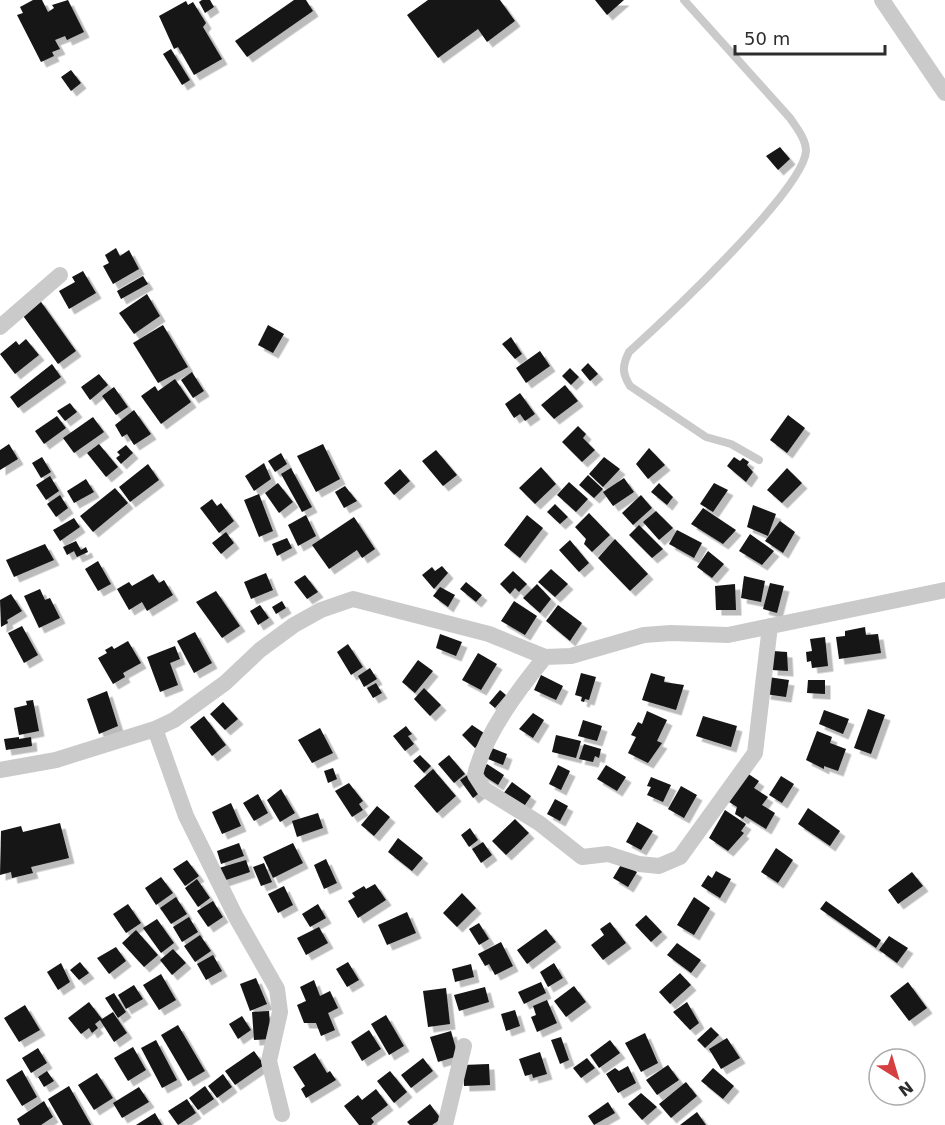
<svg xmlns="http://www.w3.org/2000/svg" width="945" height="1125" font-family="'DejaVu Sans',sans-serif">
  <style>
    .building { fill: #141414; filter: url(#shadow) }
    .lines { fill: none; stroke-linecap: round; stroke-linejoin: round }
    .service { stroke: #cacaca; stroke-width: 8 }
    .minor { stroke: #cacaca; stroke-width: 16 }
  </style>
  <defs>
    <filter id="shadow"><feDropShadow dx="5.5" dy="5.5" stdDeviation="0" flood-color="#0004"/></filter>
  </defs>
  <rect width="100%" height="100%" fill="#fff"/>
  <path class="building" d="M 33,0 L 42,0 L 48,12 L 54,8 L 52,5 L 68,0 L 84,32 L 67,40 L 65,36 L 55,40 L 60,49 L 52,52 L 54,56 L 41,62 L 17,15 L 23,13 L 20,7 Z
    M 202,0 L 210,0 L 214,7 L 205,13 L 199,2 Z
    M 294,0 L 306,0 L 313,11 L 247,57 L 235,41 Z
    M 428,0 L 500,0 L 515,21 L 487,42 L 478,29 L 438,58 L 407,15 Z
    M 595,0 L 624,0 L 607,15 Z
    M 186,1 L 188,5 L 193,2 L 206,23 L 203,27 L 222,59 L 194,75 L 178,47 L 174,49 L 159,16 Z
    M 171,49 L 190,80 L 182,85 L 163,54 Z
    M 71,70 L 81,83 L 71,91 L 61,77 Z
    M 780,147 L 790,159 L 778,170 L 766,156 Z
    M 116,248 L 120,256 L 129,250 L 139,269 L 113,284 L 103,266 L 109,263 L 105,255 Z
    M 83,271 L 96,293 L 69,309 L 59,291 L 75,282 L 72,277 Z
    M 143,276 L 148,284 L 121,299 L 117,291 Z
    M 147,294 L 160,316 L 134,334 L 119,313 Z
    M 39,299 L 76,351 L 58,364 L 21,313 Z
    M 163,325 L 188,367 L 158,383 L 133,343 Z
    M 268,325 L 284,334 L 273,353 L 258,345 Z
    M 511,337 L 522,354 L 515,359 L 502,344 Z
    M 26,339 L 39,355 L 15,374 L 0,354 L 16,341 L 19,345 Z
    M 540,351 L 550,366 L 526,383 L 516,368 Z
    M 588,363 L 598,374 L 590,381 L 581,370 Z
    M 52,364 L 61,377 L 18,408 L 10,397 Z
    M 570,368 L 579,377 L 571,385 L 562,376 Z
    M 192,372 L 204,391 L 193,398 L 181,380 Z
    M 99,374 L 108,385 L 90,400 L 81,387 Z
    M 175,379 L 191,402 L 161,424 L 141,396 L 155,386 L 158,391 Z
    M 565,385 L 578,401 L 554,419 L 541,405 Z
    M 114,387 L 128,407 L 116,415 L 102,396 Z
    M 520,393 L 535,414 L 525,421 L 520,414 L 514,418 L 505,404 Z
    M 70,403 L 77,412 L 65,421 L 57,411 Z
    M 134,410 L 151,434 L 134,445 L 127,434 L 122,437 L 115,425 Z
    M 788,415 L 805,428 L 787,453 L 770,440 Z
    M 57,416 L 66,428 L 44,444 L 35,431 Z
    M 93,417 L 104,432 L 74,453 L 63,438 Z
    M 578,426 L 586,434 L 583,438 L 595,450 L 582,462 L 562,442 Z
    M 9,444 L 18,459 L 0,470 L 0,450 Z
    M 99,444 L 118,467 L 106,477 L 87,453 Z
    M 323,444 L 340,479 L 316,492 L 297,456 Z
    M 126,445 L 133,453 L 121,464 L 116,458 L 120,455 L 117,452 Z
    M 649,448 L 665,465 L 648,479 L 636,464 Z
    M 436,450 L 457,475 L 443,486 L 422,461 Z
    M 281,453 L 287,464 L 275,472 L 268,461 Z
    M 42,457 L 51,472 L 41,478 L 32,463 Z
    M 604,457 L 620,469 L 603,487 L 589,474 Z
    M 734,457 L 740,461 L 743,458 L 749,462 L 747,465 L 753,472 L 746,482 L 727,466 Z
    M 264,463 L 271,479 L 254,491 L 245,476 Z
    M 148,464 L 159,480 L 130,502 L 119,487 Z
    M 541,467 L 556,484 L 535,504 L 519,488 Z
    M 291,468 L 312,507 L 302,512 L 281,474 Z
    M 787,468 L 802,483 L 782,503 L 767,490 Z
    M 400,469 L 410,481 L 394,495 L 384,483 Z
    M 588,475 L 603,489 L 594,498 L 579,485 Z
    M 50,476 L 59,491 L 46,500 L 36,485 Z
    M 624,478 L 634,492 L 613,506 L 603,492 Z
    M 86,479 L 94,492 L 74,503 L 67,491 Z
    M 569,482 L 588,499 L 576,512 L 557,495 Z
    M 278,483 L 293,502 L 279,513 L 265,493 Z
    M 659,483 L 673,497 L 667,505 L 651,492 Z
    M 714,483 L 728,490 L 713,512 L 700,504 Z
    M 345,486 L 357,501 L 344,508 L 335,492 Z
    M 115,488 L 128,503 L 93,532 L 80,516 Z
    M 259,494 L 273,531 L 259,537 L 244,500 Z
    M 60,495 L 68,508 L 56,517 L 47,504 Z
    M 641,495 L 652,508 L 633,525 L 622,513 Z
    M 212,499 L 217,506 L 221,503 L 234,521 L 219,533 L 200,508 Z
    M 555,504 L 568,517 L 560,524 L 547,512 Z
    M 753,505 L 776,514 L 768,536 L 747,527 Z
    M 703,508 L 736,530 L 723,544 L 691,524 Z
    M 656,511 L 673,528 L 659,540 L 643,522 Z
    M 589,513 L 610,535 L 592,552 L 584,544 L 586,539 L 575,527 Z
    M 306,515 L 316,536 L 298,546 L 288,525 Z
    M 527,515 L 543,528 L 520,558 L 504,545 Z
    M 354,517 L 375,549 L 362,558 L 357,550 L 329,569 L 312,545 Z
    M 74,518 L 80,527 L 60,541 L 53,530 Z
    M 780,521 L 795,532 L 783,553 L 765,541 Z
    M 639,525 L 663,549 L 652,558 L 629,535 Z
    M 677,530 L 702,543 L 694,558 L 669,544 Z
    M 226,532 L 234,543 L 221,554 L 212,543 Z
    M 750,534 L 774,551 L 762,565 L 739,551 Z
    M 287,538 L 292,548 L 277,556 L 272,544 Z
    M 615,539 L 648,574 L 630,591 L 598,558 Z
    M 570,540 L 589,563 L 579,572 L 559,550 Z
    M 76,541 L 81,550 L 86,547 L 88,552 L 77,557 L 74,551 L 67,555 L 63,547 Z
    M 45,544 L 54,560 L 14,577 L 6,560 Z
    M 708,551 L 724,564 L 712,578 L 697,567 Z
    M 98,561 L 111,584 L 98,591 L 85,569 Z
    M 442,566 L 448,573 L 434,589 L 422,575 L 432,567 L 435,571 Z
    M 551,569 L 568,584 L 555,597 L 538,582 Z
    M 513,571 L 527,584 L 519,592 L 515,588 L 510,594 L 500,584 Z
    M 266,573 L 273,590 L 251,599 L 244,582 Z
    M 153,574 L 159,583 L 164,580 L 173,595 L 147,611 L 142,602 L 129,610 L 117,589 L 129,582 L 132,586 Z
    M 305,575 L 318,592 L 307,599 L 294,582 Z
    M 744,576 L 765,581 L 761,602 L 741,598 Z
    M 466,582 L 482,595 L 476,602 L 460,589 Z
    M 770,583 L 784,586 L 777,613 L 763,609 Z
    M 537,584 L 551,599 L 540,613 L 523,598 Z
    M 735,584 L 736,610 L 716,610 L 715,586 Z
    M 440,587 L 455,595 L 448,607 L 433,596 Z
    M 40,589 L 45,600 L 50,598 L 60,618 L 39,628 L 24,596 Z
    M 216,591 L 240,626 L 222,638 L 196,602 Z
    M 11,594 L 22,611 L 7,620 L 8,623 L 1,627 L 0,600 Z
    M 282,601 L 286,608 L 276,614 L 272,607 Z
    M 514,601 L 537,616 L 525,635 L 501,621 Z
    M 260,605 L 269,618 L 258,625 L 250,611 Z
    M 558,605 L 582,623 L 570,641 L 546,621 Z
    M 22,626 L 38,655 L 24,663 L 8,633 Z
    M 865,627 L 866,635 L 878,634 L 881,653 L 839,659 L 836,637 L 845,636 L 845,631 Z
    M 195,632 L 212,663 L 194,673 L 177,641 Z
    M 440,634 L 462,642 L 456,656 L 436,648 Z
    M 825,637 L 828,666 L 812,668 L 811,661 L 807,662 L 806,652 L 812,651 L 810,639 Z
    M 128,641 L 141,663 L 123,673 L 125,677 L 113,684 L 98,658 L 107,653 L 105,650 L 112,646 L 114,649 Z
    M 348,644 L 363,667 L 351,675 L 337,652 Z
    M 175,646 L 180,659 L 170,663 L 178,685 L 160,692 L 147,657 Z
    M 773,651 L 787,652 L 788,671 L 772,670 Z
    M 478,653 L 497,664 L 481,690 L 462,680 Z
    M 418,660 L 433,671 L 415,693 L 402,682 Z
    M 370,668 L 377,679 L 364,687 L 358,676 Z
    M 581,673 L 596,677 L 589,700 L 585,699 L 584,702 L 581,701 L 582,697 L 575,695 Z
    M 651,673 L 665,677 L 664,682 L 684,685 L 676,710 L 642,700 Z
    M 541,675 L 563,686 L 556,700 L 534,690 Z
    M 768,677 L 789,680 L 786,697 L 765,694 Z
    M 808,680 L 825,680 L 825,694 L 807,693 Z
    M 376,683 L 382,693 L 373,698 L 367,688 Z
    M 424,688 L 441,705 L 430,716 L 414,699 Z
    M 500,690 L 506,695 L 495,708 L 489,703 Z
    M 107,691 L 118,726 L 99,734 L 87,699 Z
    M 33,700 L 39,731 L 19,735 L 14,708 L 27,705 L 26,701 Z
    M 223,702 L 238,719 L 225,730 L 210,714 Z
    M 868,709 L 885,715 L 871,754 L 854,748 Z
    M 824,710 L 849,719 L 843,734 L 819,724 Z
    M 647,711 L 667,720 L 657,741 L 662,743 L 648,763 L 628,753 L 636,737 L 631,735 L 638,722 L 642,724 Z
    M 533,713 L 544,720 L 533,738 L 519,729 Z
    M 204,716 L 226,745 L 212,756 L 190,727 Z
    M 703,716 L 737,726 L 731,747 L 696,736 Z
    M 583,720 L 602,726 L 597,741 L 578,736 Z
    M 472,725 L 487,735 L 475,748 L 462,735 Z
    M 406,726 L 412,734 L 408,736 L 414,744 L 405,751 L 393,736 Z
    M 320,728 L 333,753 L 312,763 L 298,740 Z
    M 817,731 L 832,737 L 830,743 L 846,749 L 838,771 L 824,766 L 824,769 L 806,760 Z
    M 556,735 L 581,741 L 576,758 L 552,752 Z
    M 19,737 L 19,739 L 31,737 L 32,746 L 6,750 L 4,739 Z
    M 584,744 L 601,749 L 599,758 L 595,756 L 593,762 L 579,759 Z
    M 492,748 L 507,754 L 503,765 L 488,759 Z
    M 420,755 L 431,766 L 424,773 L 413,761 Z
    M 449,755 L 465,774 L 454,783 L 438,764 Z
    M 487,764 L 504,775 L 498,785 L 481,774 Z
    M 558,765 L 570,771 L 561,790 L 549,784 Z
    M 606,765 L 626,777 L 617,791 L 597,779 Z
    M 333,768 L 337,779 L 328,783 L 324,771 Z
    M 433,769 L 456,796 L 437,813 L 414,786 Z
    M 744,771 L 759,781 L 754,788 L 768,797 L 762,805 L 775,813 L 766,829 L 745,816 L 743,819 L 735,814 L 737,807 L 726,800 Z
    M 469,774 L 482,791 L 473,798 L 460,780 Z
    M 781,776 L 794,784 L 782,803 L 769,795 Z
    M 651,777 L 671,785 L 663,802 L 647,795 L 651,787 L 647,786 Z
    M 512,782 L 531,796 L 523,808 L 503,794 Z
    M 349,783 L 363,801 L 359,804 L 363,810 L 352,817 L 335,791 Z
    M 681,786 L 697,795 L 684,818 L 668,809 Z
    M 281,789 L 295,813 L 280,822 L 267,800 Z
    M 258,794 L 268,813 L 254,821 L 243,803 Z
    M 555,799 L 568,806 L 560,821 L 547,814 Z
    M 231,803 L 241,826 L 222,834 L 212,812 Z
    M 377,806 L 390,817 L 374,836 L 361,825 Z
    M 808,808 L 840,831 L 830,846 L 798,824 Z
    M 725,810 L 746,824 L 741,831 L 744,833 L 728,851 L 709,838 Z
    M 318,813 L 323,828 L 297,837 L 292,821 Z
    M 515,819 L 529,833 L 506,855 L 492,841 Z
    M 637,822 L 653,831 L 641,850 L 626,842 Z
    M 60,823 L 69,858 L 31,867 L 33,873 L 12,878 L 11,872 L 0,875 L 1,831 L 21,826 L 23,832 Z
    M 470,828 L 478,840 L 469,847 L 461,835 Z
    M 398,838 L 423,858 L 412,871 L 388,852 Z
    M 483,842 L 492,855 L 481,863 L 472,849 Z
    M 239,843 L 244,856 L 221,864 L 217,851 Z
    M 293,843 L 303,863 L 273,878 L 263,857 Z
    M 776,848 L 793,860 L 778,883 L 761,872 Z
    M 326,859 L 337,883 L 324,889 L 314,865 Z
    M 187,860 L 199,876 L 185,886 L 173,869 Z
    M 246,860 L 250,872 L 223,881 L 219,868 Z
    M 264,863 L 272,882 L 261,886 L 253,867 Z
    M 622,863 L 637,872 L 628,887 L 613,878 Z
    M 716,871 L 731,879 L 720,898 L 701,886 L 708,875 L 712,878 Z
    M 912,872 L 923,886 L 898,904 L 888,890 Z
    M 161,877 L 173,893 L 156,905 L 145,888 Z
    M 197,879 L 210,898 L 198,907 L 185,888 Z
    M 375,884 L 386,900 L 358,918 L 348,901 L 355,897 L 352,893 L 364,886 L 366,889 Z
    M 284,886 L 293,905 L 278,913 L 268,894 Z
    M 462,893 L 476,908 L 457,927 L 443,913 Z
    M 176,897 L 187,914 L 171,924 L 160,908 Z
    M 694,897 L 710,908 L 694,935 L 677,925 Z
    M 213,901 L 223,917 L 208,927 L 197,911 Z
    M 826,901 L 881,940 L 876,948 L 820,909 Z
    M 128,904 L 141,923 L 126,933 L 113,914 Z
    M 318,904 L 326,918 L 310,927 L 302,914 Z
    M 407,912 L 416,933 L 387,945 L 378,925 Z
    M 646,915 L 662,932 L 651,942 L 635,925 Z
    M 189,917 L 198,932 L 182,942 L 173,927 Z
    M 157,919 L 174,943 L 161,953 L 143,928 Z
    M 610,922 L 626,943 L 603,960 L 591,945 L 604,935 L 600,929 Z
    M 479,923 L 489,939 L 479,945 L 469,929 Z
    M 319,927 L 328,943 L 306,955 L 297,938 Z
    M 546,929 L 556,942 L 527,964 L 517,950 Z
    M 136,930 L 158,955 L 144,967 L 122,943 Z
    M 200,935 L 211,951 L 195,962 L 184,946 Z
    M 889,936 L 908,948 L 897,963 L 879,950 Z
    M 501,942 L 513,966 L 495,975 L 489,964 L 485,966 L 478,954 Z
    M 677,943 L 701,960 L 691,973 L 667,955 Z
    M 116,947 L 126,961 L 109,974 L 97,958 Z
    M 173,949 L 186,963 L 172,975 L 160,960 Z
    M 213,955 L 222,971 L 206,980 L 197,964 Z
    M 80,962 L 89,973 L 79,980 L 70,970 Z
    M 348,962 L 359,980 L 347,987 L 336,969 Z
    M 61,963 L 70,982 L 58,990 L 47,972 Z
    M 554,963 L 563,978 L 548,987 L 540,972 Z
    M 471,964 L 474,977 L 455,982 L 452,969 Z
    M 680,973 L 691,985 L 670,1004 L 659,992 Z
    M 161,974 L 176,1000 L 159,1010 L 143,985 Z
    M 256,978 L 267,1004 L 250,1011 L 240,984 Z
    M 314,980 L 320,996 L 330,991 L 338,1008 L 328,1013 L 335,1030 L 321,1036 L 316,1023 L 304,1023 L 297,1005 L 306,1001 L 300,987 Z
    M 541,982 L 546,993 L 524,1004 L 518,992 Z
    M 908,982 L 927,1008 L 909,1021 L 890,996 Z
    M 134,985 L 143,999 L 126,1009 L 118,995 Z
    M 574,986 L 586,1002 L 566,1017 L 554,1001 Z
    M 485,987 L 489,1002 L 459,1011 L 454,995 Z
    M 446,988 L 450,1024 L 428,1027 L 423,991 Z
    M 114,993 L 126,1012 L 118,1018 L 105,998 Z
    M 547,1000 L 557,1023 L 537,1032 L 531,1017 L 536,1015 L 533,1006 Z
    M 89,1002 L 102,1019 L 113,1012 L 127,1033 L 114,1042 L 100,1020 L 95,1024 L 98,1028 L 92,1033 L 89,1028 L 81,1034 L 68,1018 Z
    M 687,1002 L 699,1023 L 690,1030 L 673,1012 Z
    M 25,1005 L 40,1030 L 19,1042 L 4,1018 Z
    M 515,1010 L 520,1026 L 506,1031 L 501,1014 Z
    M 269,1011 L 271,1039 L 254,1040 L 252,1012 Z
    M 386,1015 L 404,1046 L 389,1055 L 371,1024 Z
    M 242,1016 L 251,1030 L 238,1039 L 229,1024 Z
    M 178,1025 L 205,1071 L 188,1081 L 161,1035 Z
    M 711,1027 L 719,1035 L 705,1048 L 697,1040 Z
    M 369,1030 L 381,1049 L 362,1061 L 351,1042 Z
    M 451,1031 L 458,1056 L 438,1062 L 430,1037 Z
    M 645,1033 L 658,1063 L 641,1072 L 625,1043 Z
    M 561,1037 L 569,1060 L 560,1064 L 551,1040 Z
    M 727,1038 L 740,1058 L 721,1069 L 709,1049 Z
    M 156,1040 L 177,1080 L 162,1088 L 141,1048 Z
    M 610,1040 L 620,1053 L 599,1068 L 590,1055 Z
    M 133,1047 L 146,1070 L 128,1081 L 114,1058 Z
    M 38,1048 L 47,1063 L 31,1073 L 22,1058 Z
    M 254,1051 L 264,1065 L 235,1085 L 225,1071 Z
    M 540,1052 L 547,1074 L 533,1078 L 532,1074 L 525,1076 L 519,1059 Z
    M 315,1053 L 327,1073 L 330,1071 L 336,1080 L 306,1098 L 301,1089 L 305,1086 L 293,1067 Z
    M 423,1058 L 433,1071 L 411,1088 L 401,1075 Z
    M 587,1058 L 595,1068 L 581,1078 L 573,1068 Z
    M 489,1064 L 490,1085 L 464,1086 L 463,1065 Z
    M 668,1065 L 679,1080 L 657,1095 L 646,1080 Z
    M 628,1066 L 636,1083 L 618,1093 L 606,1074 L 615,1068 L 619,1071 Z
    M 713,1068 L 734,1086 L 723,1099 L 701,1081 Z
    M 22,1070 L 37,1097 L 22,1106 L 6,1080 Z
    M 47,1071 L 54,1081 L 44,1087 L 38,1077 Z
    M 390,1071 L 407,1092 L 394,1103 L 377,1081 Z
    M 97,1073 L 113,1098 L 94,1110 L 78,1085 Z
    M 223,1074 L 232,1087 L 217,1098 L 208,1086 Z
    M 686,1082 L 697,1096 L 671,1118 L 659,1104 Z
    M 69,1086 L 91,1125 L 63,1125 L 48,1099 Z
    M 205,1086 L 214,1099 L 198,1110 L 189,1098 Z
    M 139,1087 L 149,1102 L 122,1118 L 113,1103 Z
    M 376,1089 L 388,1105 L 371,1118 L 374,1122 L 371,1125 L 359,1125 L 344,1106 L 358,1095 L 362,1100 Z
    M 641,1093 L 657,1107 L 642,1120 L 628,1104 Z
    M 187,1099 L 196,1113 L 178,1125 L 168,1111 Z
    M 44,1101 L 53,1117 L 41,1125 L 20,1125 L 17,1119 Z
    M 608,1102 L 615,1113 L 594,1125 L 588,1116 Z
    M 430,1104 L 441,1119 L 432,1125 L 410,1125 L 407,1122 Z
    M 697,1112 L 706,1125 L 680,1125 Z
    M 155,1113 L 162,1125 L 136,1125 Z"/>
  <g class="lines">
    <path class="service" d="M 684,0 L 790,118 C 796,127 806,139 806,151 C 804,190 662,322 629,352 C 622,366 622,373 630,386 L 706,437 L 731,444 L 759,460"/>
    <path class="minor" d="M 882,0 L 945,93
      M 0,327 L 60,275
      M 545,657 C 519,689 484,735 475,775 L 484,789 L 539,823 L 582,857 L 608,854 L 639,864 L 659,866 L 680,857 L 755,753 L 770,626
      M 155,729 L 186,816 L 236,917 L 277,989 L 280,1012 L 269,1061 L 282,1114
      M 0,770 L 56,760 L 155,729 L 174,720 L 225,683 L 260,650 L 294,625 L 321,610 L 353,599 L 489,634 L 545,657 L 571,656 L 644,635 L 671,633 L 728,635 L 945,590
      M 445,1125 L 464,1046"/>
  </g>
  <g transform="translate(897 1077) rotate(143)"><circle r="28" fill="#ffffff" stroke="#ababab" stroke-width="1.5"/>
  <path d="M0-4.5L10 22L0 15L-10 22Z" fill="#d53f3f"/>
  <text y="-9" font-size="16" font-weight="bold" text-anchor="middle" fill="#2d2d2d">N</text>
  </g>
  <path d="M735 45v9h150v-9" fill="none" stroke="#2d2d2d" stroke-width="3"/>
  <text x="744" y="45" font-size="18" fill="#2d2d2d" stroke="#ffffff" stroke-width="4.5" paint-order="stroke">50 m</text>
</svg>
